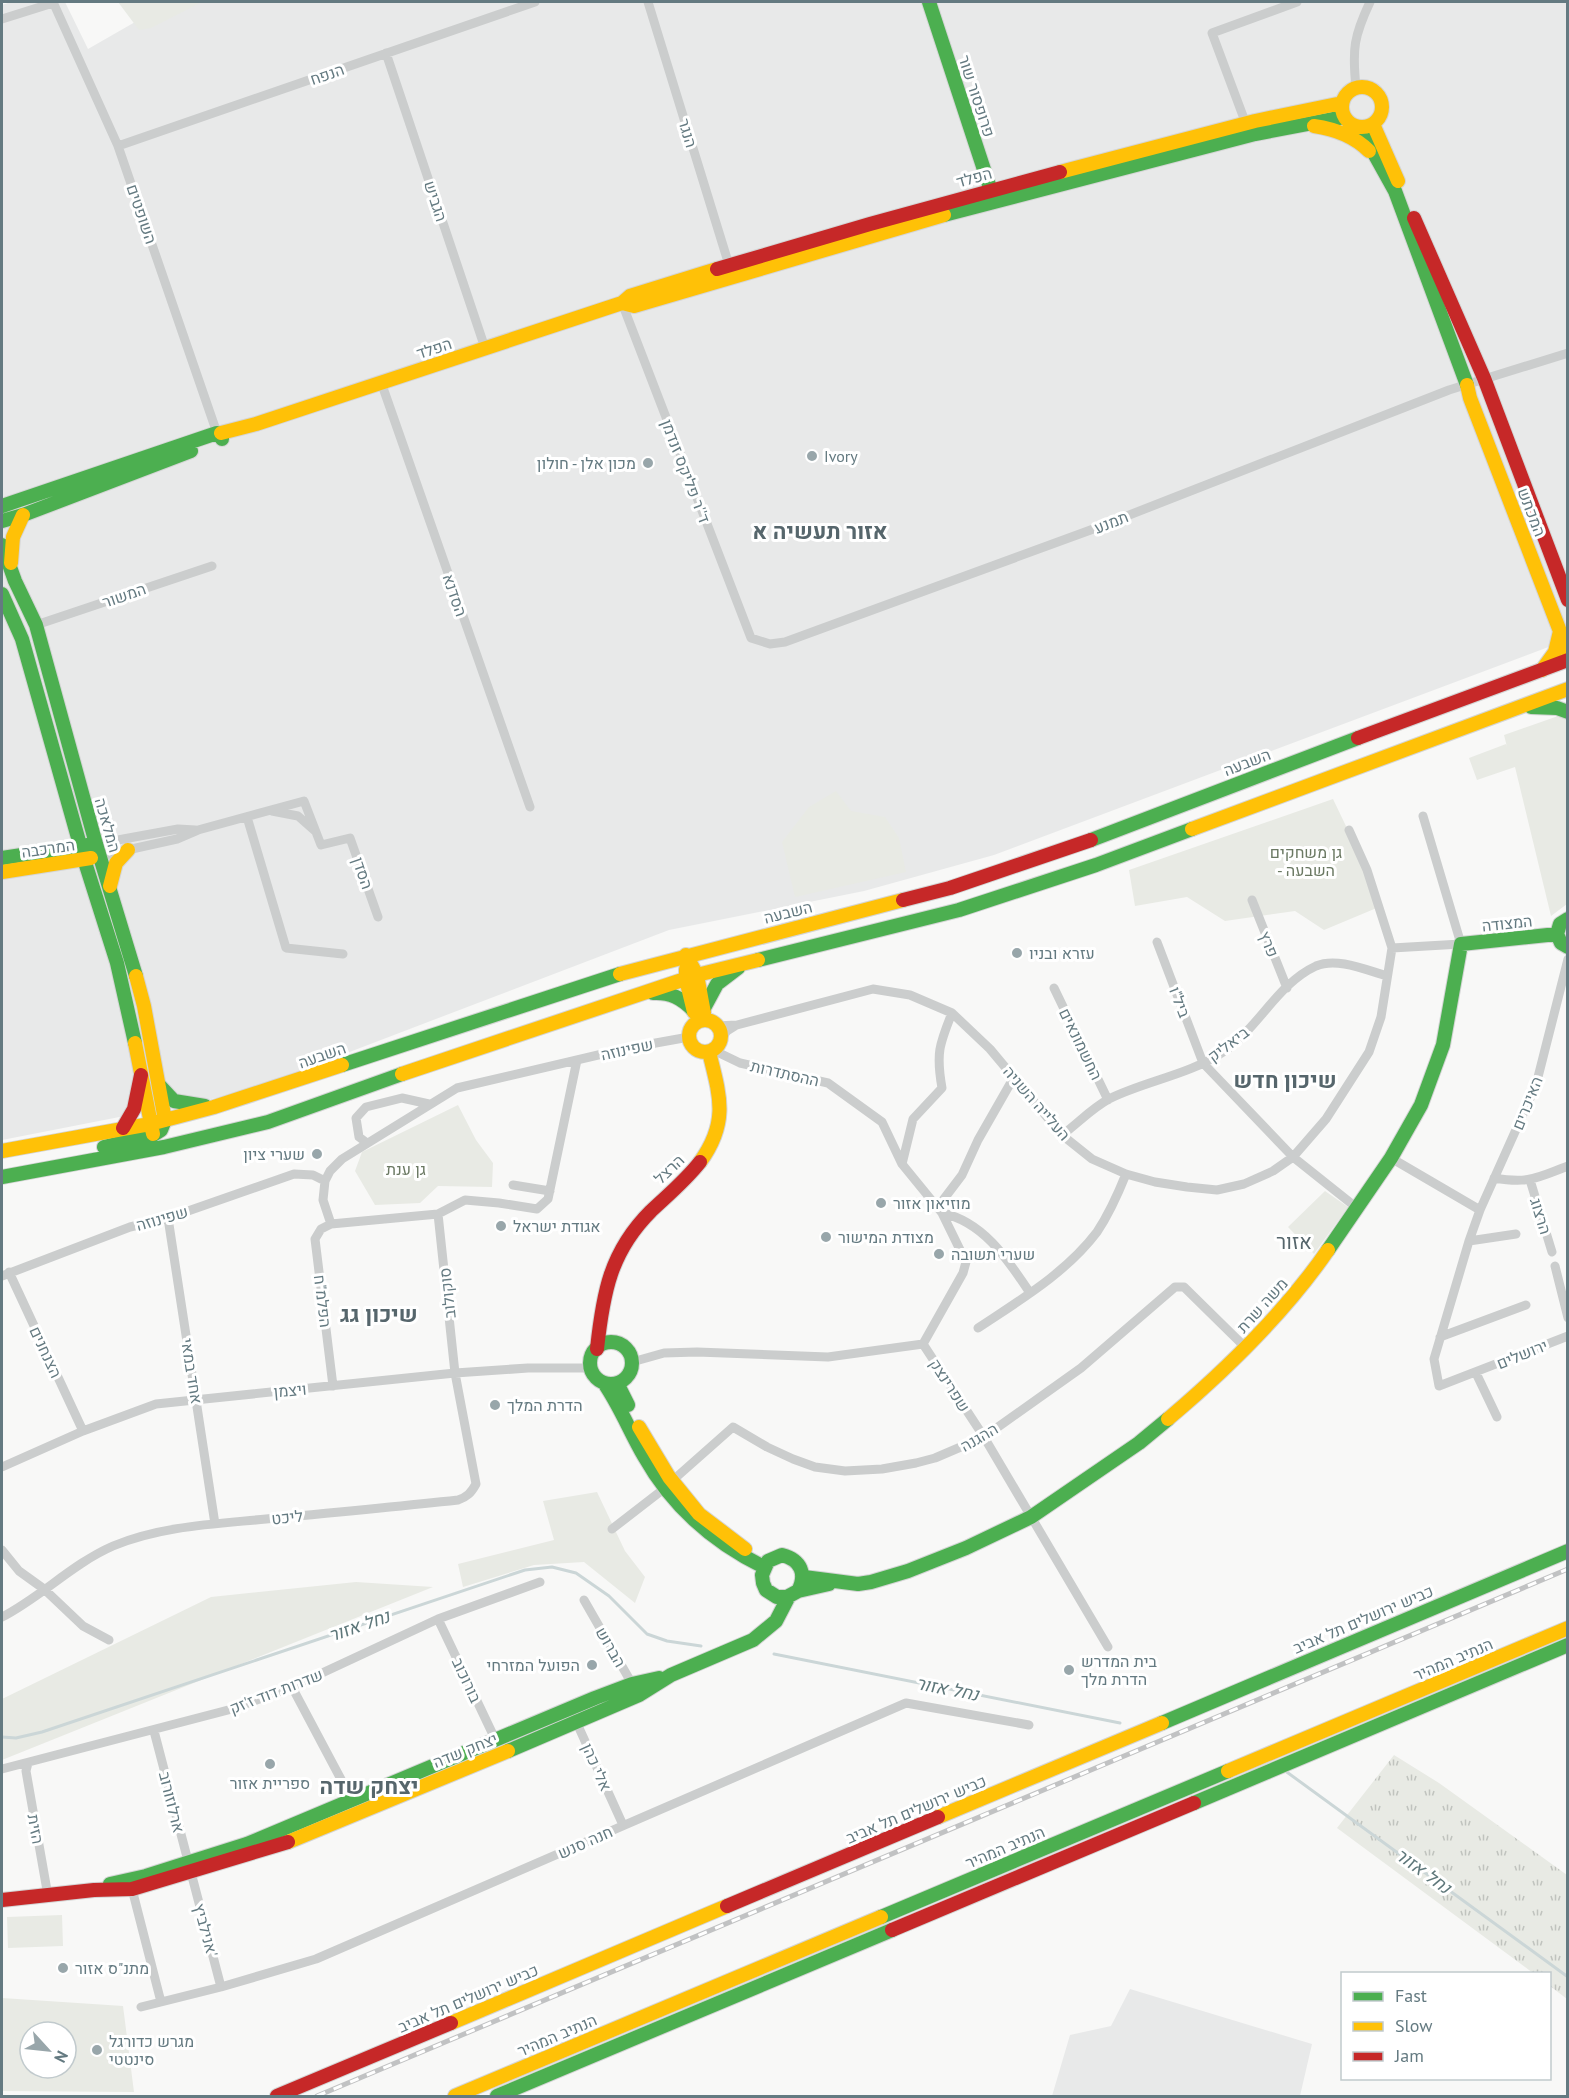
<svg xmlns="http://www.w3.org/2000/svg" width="1569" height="2098" font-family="'PT Sans',Heebo,sans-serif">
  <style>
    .built { fill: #e8e9e9 }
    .grass { fill: url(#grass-tufts) }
    .green { fill: #e8eae4; fill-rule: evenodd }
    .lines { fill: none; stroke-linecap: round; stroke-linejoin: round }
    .stream { stroke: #cbd6d7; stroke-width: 3 }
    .fast-casing { stroke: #d4d5d5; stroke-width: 16 }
    .slow-casing { stroke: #d4d5d5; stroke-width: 16 }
    .jam-casing { stroke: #d4d5d5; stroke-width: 16 }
    .street { stroke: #cbcdcd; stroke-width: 9 }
    .fast { stroke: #4caf50; stroke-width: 14 }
    .slow { stroke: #ffc107; stroke-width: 14 }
    .jam { stroke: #c62828; stroke-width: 14 }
    .rail-casing { stroke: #c1c2c3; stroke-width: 5 }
    .rail { stroke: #fff; stroke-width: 3; stroke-dasharray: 9; stroke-linecap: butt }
    .poi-dot { fill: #98a6aa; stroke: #fff; stroke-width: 2 }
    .labels { text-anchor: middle; stroke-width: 6; stroke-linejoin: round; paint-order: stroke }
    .street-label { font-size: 16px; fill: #647a81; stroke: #fff }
    .poi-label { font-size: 16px; fill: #647a81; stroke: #fff; text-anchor: start }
    .park-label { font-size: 16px; fill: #6b7963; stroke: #fff }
    .water-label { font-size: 18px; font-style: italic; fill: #5f787b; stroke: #fff }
    .quarter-label { font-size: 20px; fill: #56666c; stroke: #fff }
    .district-label { font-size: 22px; font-weight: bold; fill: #56666c; stroke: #fff }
  </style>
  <defs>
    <pattern id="grass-tufts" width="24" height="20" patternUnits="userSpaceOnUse" patternTransform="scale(1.5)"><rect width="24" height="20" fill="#e8eae4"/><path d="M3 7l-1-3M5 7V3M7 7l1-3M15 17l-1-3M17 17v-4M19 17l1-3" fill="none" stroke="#c0c3be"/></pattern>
  </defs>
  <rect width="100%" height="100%" fill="#f8f8f7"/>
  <path class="built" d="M 11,2 L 65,2 L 88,49 L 170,2 L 1567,2 L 1567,640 L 994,855 L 864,891 L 669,930 L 242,1093 L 2,1140 L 2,5 Z
    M 1130,1989 L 1312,2044 L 1300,2096 L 1052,2096 L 1070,2035 L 1111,2026 Z"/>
  <path class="grass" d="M 1394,1755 L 1439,1783 L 1567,1875 L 1567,1999 L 1550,1986 L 1550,1974 L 1533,1973 L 1337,1828 Z"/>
  <path class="green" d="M 118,2 L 202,2 L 151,28 L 139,30 Z
    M 1561,715 L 1567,719 L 1567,904 L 1551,916 L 1515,767 L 1477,780 L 1469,758 L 1506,744 L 1507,747 L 1504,735 Z
    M 836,791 L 851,811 L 885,817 L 899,838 L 906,872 L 795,897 L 782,842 L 809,807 Z
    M 1333,799 L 1367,870 L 1379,907 L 1324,930 L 1295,911 L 1225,921 L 1187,897 L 1135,906 L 1129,870 Z
    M 458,1105 L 476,1140 L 493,1163 L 492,1187 L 438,1186 L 420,1203 L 375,1205 L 355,1171 L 362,1152 Z
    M 1325,1191 L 1348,1207 L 1314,1254 L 1288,1227 Z
    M 597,1492 L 625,1551 L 645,1577 L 635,1603 L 584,1562 L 534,1565 L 463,1587 L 458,1564 L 554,1540 L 543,1501 Z
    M 356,1582 L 433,1587 L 2,1760 L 2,1699 L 211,1597 Z
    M 62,1915 L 63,1946 L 8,1948 L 7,1917 Z
    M 2,1998 L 123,2006 L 134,2092 L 2,2091 ZM 30,2032 L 66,2032 L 66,2068 L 30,2068 Z"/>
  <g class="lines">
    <path class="stream" d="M 774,1654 L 1120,1723
      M 2,1737 L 16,1738 L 42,1732 L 525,1570 L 552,1567 L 576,1573 L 609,1596 L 647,1634 L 667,1641 L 701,1646
      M 1284,1770 L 1568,1977"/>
    <g class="fast-casing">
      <path id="fast" d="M 929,2 L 993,197
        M 1360,128 L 1395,191 L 1467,385
        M 944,215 L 1255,134 L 1344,117
        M 2,506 L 217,433 L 222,434 L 222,439
        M 2,521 L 23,515 L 191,451
        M 2,545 L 15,581 L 36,625 L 96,844 L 136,976
        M 2,594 L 22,639 L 84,859 L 117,963 L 135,1043
        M 1531,707 L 1557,708 L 1568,712
        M 1091,840 L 1358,738
        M 2,858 L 88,845
        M 1568,919 L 1560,924 L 1557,934 L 1561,943 L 1568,947
        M 758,960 L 959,910 L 1096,865 L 1192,829
        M 653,993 C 670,992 682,998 694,1011
        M 703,1010 L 717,984 L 738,968
        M 342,1065 L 620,974
        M 160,1086 L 174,1101 L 205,1106
        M 104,1147 L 153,1135 L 161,1130 L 165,1120
        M 2,1177 L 164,1147 L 268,1122 L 402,1074
        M 1328,1250 L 1391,1158 L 1421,1105 L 1443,1045 L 1461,944 L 1557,934
        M590 1363a21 21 0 1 1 42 0a21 21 0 1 1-42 0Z
        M 604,1383 C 620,1406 630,1432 644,1456 C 672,1506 713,1542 764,1567
        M 617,1383 L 628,1405
        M 804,1577 L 858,1584 L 871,1582 L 908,1571 L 966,1548 L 1031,1517 L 1139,1443 L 1168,1419
        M 798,1591 C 807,1574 801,1560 782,1555 L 768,1561 L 762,1575 L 763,1583 L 766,1590 L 777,1597 L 787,1597 L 798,1591 L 829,1584
        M 1162,1723 L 1568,1551
        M 508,1751 L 639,1695 L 671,1675 L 753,1640 L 776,1621 L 789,1596
        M 1194,1803 L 1568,1645
        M 110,1884 L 146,1876 L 247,1844 L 595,1698 L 632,1684 L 659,1678
        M 881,1917 L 1228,1771
        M 497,2096 L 892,1930"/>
    </g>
    <g class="slow-casing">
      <path id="slow" d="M1342 107a20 20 0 1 1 40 0a20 20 0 1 1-40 0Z
        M 1373,124 L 1398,181
        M 1314,126 C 1335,129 1354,136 1369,151
        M 1060,172 L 1255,121 L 1342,103
        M 622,303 L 634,306 L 944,215
        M 1467,385 L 1470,398 L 1568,652
        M 221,433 L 256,424 L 622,303 L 630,296 L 717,269
        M 11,563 L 13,537 L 23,515
        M 1542,670 L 1555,652 L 1560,631
        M 1192,829 L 1568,689
        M 2,872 L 91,858
        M 110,886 L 116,863 L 128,850
        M 686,955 L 697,975 L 704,1013
        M 686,969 L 686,979 L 694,1012
        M 620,974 L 903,900
        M 136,976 L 144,1006 L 165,1120
        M689 1036a16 16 0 1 1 32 0a16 16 0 1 1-32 0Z
        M 135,1043 L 153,1134
        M 402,1074 L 697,975 L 758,960
        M 2,1151 L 150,1124 L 214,1107 L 342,1065
        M 700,1162 C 729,1122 720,1096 709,1052
        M 1168,1419 C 1227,1369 1284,1314 1328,1250
        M 639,1427 L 669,1477 L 699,1514 L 745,1549
        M 1228,1771 L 1568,1628
        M 938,1817 L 1162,1723
        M 288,1842 L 508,1751
        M 451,2023 L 727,1906
        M 455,2096 L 881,1917"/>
    </g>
    <g class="jam-casing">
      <path id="jam" d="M 1414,218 L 1484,378 L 1568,600
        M 717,269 L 870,224 L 1060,172
        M 1358,738 L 1568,660
        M 903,900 L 950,888 L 1091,840
        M 123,1128 L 134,1109 L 141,1075
        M 597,1349 C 603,1293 610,1252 651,1211 C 668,1195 686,1180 700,1162
        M 2,1900 L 94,1890 L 132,1889 L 288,1842
        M 727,1906 L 938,1817
        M 892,1930 L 1194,1803
        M 277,2096 L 451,2023"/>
    </g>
    <path class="street" d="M 53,2 L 118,146 L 217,433
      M 648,2 L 729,265
      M 2,19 L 53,3
      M 386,53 L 485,348
      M 1356,87 C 1352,49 1354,36 1370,2
      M 1246,124 L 1212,33 L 1297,2
      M 118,146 L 535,2
      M 622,303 L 751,638 L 770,644 L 785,642 L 1096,528 L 1449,390 L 1568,353
      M 381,382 L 530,807
      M 36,625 L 212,566
      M 272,811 L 298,816 L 315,831
      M 247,817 L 286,948 L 343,954
      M 96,844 L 178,829 L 195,830
      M 100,856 L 177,839 L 198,830 L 304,801 L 321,845 L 350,838 L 378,917
      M 1252,900 L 1287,988
      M 1157,942 L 1203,1063 L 1293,1157 L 1357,1208
      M 1392,948 L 1461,944 L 1423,816
      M 1568,959 L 1536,1085 L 1480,1210 L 1469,1241 L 1434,1359 L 1439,1386 L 1568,1336
      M 1054,988 L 1108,1100
      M 716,1026 L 737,1025 L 873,989 L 910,995 L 952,1013 L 990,1049 L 1062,1135 L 1092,1159 L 1126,1174 L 1155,1182 L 1187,1187 L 1217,1190 L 1244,1184 L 1273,1171 L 1293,1157 L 1326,1119 L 1369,1052 L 1381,1017 L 1392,948 L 1367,870 L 1349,830
      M 720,1040 L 727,1031 L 735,1026
      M 713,1050 L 740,1063 L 828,1083 L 882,1122 L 902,1164 L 942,1213 L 966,1262 L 963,1273 L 923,1344
      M 1062,1135 C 1077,1124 1092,1108 1109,1099 C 1145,1081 1189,1075 1223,1052 C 1258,1029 1277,984 1316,966 C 1337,957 1366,970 1387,976
      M 367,1143 L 359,1137 L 356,1118 L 366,1107 L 402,1098 L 429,1104
      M 1391,1158 L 1480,1210
      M 902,1164 L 913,1119 L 942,1088 C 936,1054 939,1045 952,1013
      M 1494,1178 C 1529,1184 1536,1178 1568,1166
      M 1530,1180 L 1552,1252
      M 325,1181 L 330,1171 L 342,1159 L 457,1088 L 628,1048 L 689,1037
      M 513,1185 L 550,1191
      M 937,1208 L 962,1175 L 978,1140 L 1014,1077
      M 942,1213 C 984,1222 1008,1260 1030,1293
      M 168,1218 L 215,1524
      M 1469,1241 L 1516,1234
      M 1555,1266 L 1568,1318
      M 9,1272 L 83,1431
      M 2,1276 L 130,1227 L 168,1218 L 294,1174 L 313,1175 L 325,1181 L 323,1200 L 331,1224
      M 978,1328 C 1020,1300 1066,1273 1097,1232 C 1109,1214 1118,1194 1126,1174
      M 1440,1337 L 1526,1305
      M 632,1362 L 664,1353 L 697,1352 L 828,1357 L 923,1344 L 984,1437 L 1108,1647
      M 1476,1373 L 1497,1417
      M 333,1386 L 315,1239 L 321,1229 L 331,1224 L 438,1214 L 465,1200 L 499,1203 L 537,1209 L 548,1199 L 577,1060
      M 2,1467 L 83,1431 L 156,1404 L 455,1373 L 528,1368 L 590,1368
      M 672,1481 L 733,1427 L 767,1447 L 793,1459 L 815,1467 L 845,1471 L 882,1469 L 916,1463 L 935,1458 L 984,1437 L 1081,1368 L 1175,1287 L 1184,1287 L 1246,1348
      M 612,1529 L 665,1488
      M 2,1550 L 19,1571 L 44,1589 L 83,1626 L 109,1640
      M 584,1600 L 635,1689
      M 2,1617 C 41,1597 72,1564 113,1546 C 161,1526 215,1524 266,1519 C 330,1513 394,1507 458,1500 C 467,1497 471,1493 476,1484 L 455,1373 L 438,1214
      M 438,1619 L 496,1741
      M 292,1687 L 352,1800
      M 575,1719 L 623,1825
      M 154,1731 L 221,1987
      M 28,1763 L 26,1771 L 48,1896
      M 2,1769 L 232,1709 L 292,1687 L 438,1619 L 540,1582
      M 132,1889 L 161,2002
      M 141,2007 L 221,1987 L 316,1959 L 906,1703 L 1029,1725"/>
    <use href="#fast" class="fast"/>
    <use href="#slow" class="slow"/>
    <use href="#jam" class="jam"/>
    <g class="rail-casing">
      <path id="rail" d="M 317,2096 L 1568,1569"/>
    </g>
    <use href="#rail" class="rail"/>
  </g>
  <g class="poi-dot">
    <circle cx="812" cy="456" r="6"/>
    <circle cx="648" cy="463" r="6"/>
    <circle cx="1017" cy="953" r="6"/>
    <circle cx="317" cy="1154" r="6"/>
    <circle cx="881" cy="1203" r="6"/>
    <circle cx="501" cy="1226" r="6"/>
    <circle cx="826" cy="1237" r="6"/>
    <circle cx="939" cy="1254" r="6"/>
    <circle cx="495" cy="1405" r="6"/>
    <circle cx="592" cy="1665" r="6"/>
    <circle cx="1069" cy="1670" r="6"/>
    <circle cx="270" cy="1764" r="6"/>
    <circle cx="63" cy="1968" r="6"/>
    <circle cx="97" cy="2050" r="6"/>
  </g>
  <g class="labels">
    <g class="street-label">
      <text transform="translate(327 74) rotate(-19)" y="6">הנפח</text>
      <text transform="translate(977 96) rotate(72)" y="6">פרופסור שור</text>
      <text transform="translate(688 133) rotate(73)" y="6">הנגר</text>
      <text transform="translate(974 177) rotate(-16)" y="6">הפלד</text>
      <text transform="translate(436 201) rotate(72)" y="6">הגביש</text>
      <text transform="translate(142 214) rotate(71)" y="6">השופטים</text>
      <text transform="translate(434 348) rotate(-18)" y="6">הפלד</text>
      <text transform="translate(686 471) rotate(69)" y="6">ד''ר פליקס זנדמן</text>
      <text transform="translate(1532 512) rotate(69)" y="6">המכתש</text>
      <text transform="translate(1111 522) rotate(-21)" y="6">תמנע</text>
      <text transform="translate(124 595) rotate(-19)" y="6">המשור</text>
      <text transform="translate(455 595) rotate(71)" y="6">הסדנא</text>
      <text transform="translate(1247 762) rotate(-21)" y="6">השבעה</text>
      <text transform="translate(108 825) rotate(74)" y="6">המלאכה</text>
      <text transform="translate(48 848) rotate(-8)" y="6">המרכבה</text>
      <text transform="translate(363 873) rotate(71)" y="6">הסדן</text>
      <text transform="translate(788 912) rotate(-14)" y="6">השבעה</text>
      <text transform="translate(1507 923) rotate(-6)" y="6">המצודה</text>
      <text transform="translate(1269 944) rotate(68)" y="6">פרץ</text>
      <text transform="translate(1180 1002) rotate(69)" y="6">ביל"ו</text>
      <text transform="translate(1081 1044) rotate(64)" y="6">החשמונאים</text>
      <text transform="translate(1228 1044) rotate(-37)" y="6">ביאליק</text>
      <text transform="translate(627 1049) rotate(-12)" y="6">שפינוזה</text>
      <text transform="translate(322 1055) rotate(-19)" y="6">השבעה</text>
      <text transform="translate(785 1073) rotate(13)" y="6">ההסתדרות</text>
      <text transform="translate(1037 1103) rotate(49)" y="6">העלייה השניה</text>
      <text transform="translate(1527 1103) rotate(-68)" y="6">האיכרים</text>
      <text transform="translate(669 1169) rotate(-44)" y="6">הרצל</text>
      <text transform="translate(1541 1216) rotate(73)" y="6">הרצוג</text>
      <text transform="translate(162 1218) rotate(-16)" y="6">שפינוזה</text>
      <text transform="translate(447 1293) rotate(-96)" y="6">סוקולוב</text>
      <text transform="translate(323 1301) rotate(83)" y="6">הפלמ"ח</text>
      <text transform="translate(1262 1305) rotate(-48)" y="6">משה שרת</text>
      <text transform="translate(46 1352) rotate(65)" y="6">הצנחנים</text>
      <text transform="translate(1522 1354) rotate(-22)" y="6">ירושלים</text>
      <text transform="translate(192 1371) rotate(81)" y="6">אחד במאי</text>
      <text transform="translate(950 1385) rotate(57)" y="6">שפרינצק</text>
      <text transform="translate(290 1390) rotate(-5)" y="6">ויצמן</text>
      <text transform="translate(979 1437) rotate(-30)" y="6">ההגנה</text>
      <text transform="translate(287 1517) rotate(-6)" y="6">ליכט</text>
      <text transform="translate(1363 1619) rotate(-23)" y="6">כביש ירושלים תל אביב</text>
      <text transform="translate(611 1647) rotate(60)" y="6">הברוש</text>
      <text transform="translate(1453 1659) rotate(-23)" y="6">הנתיב המהיר</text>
      <text transform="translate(467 1680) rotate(65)" y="6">בורוכוב</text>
      <text transform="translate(276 1691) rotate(-21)" y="6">שדרות דוד ז'זק</text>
      <text transform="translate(465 1750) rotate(-22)" y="6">יצחק שדה</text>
      <text transform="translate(597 1767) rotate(66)" y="6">אלי כהן</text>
      <text transform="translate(172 1802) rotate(76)" y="6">ארלוזורוב</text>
      <text transform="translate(916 1809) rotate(-23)" y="6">כביש ירושלים תל אביב</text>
      <text transform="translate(36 1829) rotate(80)" y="6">הזית</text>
      <text transform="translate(585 1842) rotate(-24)" y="6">חנה סנש</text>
      <text transform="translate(1005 1847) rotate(-23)" y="6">הנתיב המהיר</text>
      <text transform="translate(206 1930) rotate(75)" y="6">אנילביץ'</text>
      <text transform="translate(468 1998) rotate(-23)" y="6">כביש ירושלים תל אביב</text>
      <text transform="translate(557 2035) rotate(-23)" y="6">הנתיב המהיר</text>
    </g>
    <g class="poi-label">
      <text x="824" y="462">Ivory</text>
      <text x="636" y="469" text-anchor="end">מכון אלן - חולון</text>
      <text x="1029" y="959">עזרא ובניו</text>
      <text x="305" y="1160" text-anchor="end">שערי ציון</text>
      <text x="893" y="1209">מוזיאון אזור</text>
      <text x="513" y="1232">אגודת ישראל</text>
      <text x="838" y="1243">מצודת המישור</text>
      <text x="951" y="1260">שערי תשובה</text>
      <text x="507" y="1411">הדרת המלך</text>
      <text x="1081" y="1667">בית המדרש<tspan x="1081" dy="18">הדרת מלך</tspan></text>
      <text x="580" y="1671" text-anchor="end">הפועל המזרחי</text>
      <text x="270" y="1789" text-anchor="middle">ספריית אזור</text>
      <text x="75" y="1974">מתנ"ס אזור</text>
      <text x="109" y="2047">מגרש כדורגל<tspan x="109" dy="18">סינטטי</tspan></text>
    </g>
    <g class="park-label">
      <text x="1306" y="858">גן משחקים<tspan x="1306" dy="18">- השבעה</tspan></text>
      <text x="406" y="1175">גן ענת</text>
    </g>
    <g class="water-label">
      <text transform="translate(359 1626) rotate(-19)" y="6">נחל אזור</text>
      <text transform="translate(947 1689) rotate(11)" y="6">נחל אזור</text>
      <text transform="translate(1423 1871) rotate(36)" y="6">נחל אזור</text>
    </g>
    <g class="quarter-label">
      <text x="1294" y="1249">אזור</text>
    </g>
    <g class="district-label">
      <text x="820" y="539">אזור תעשיה א</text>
      <text x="1285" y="1088">שיכון חדש</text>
      <text x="379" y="1322">שיכון גג</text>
      <text x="369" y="1794">יצחק שדה</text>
    </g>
  </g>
  <rect width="1569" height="2098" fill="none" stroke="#647a81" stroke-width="6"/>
  <rect x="1341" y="1972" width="210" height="108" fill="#ffffff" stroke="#c1cacd" stroke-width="1.5"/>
  <rect x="1353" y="1992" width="30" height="9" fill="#4caf50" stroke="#c1cacd" stroke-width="1.5"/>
  <text x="1395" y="2002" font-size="18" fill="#647a81">Fast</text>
  <rect x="1353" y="2022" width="30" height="9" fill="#ffc107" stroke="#c1cacd" stroke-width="1.5"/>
  <text x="1395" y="2032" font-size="18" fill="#647a81">Slow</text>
  <rect x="1353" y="2052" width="30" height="9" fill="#c62828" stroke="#c1cacd" stroke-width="1.5"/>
  <text x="1395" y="2062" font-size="18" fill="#647a81">Jam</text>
  <g transform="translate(48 2050) rotate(117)"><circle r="28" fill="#ffffff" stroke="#c1cacd" stroke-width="1.5"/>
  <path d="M0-4.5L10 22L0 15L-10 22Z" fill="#98a6aa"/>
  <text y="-9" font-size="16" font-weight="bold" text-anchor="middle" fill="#647a81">N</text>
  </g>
</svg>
